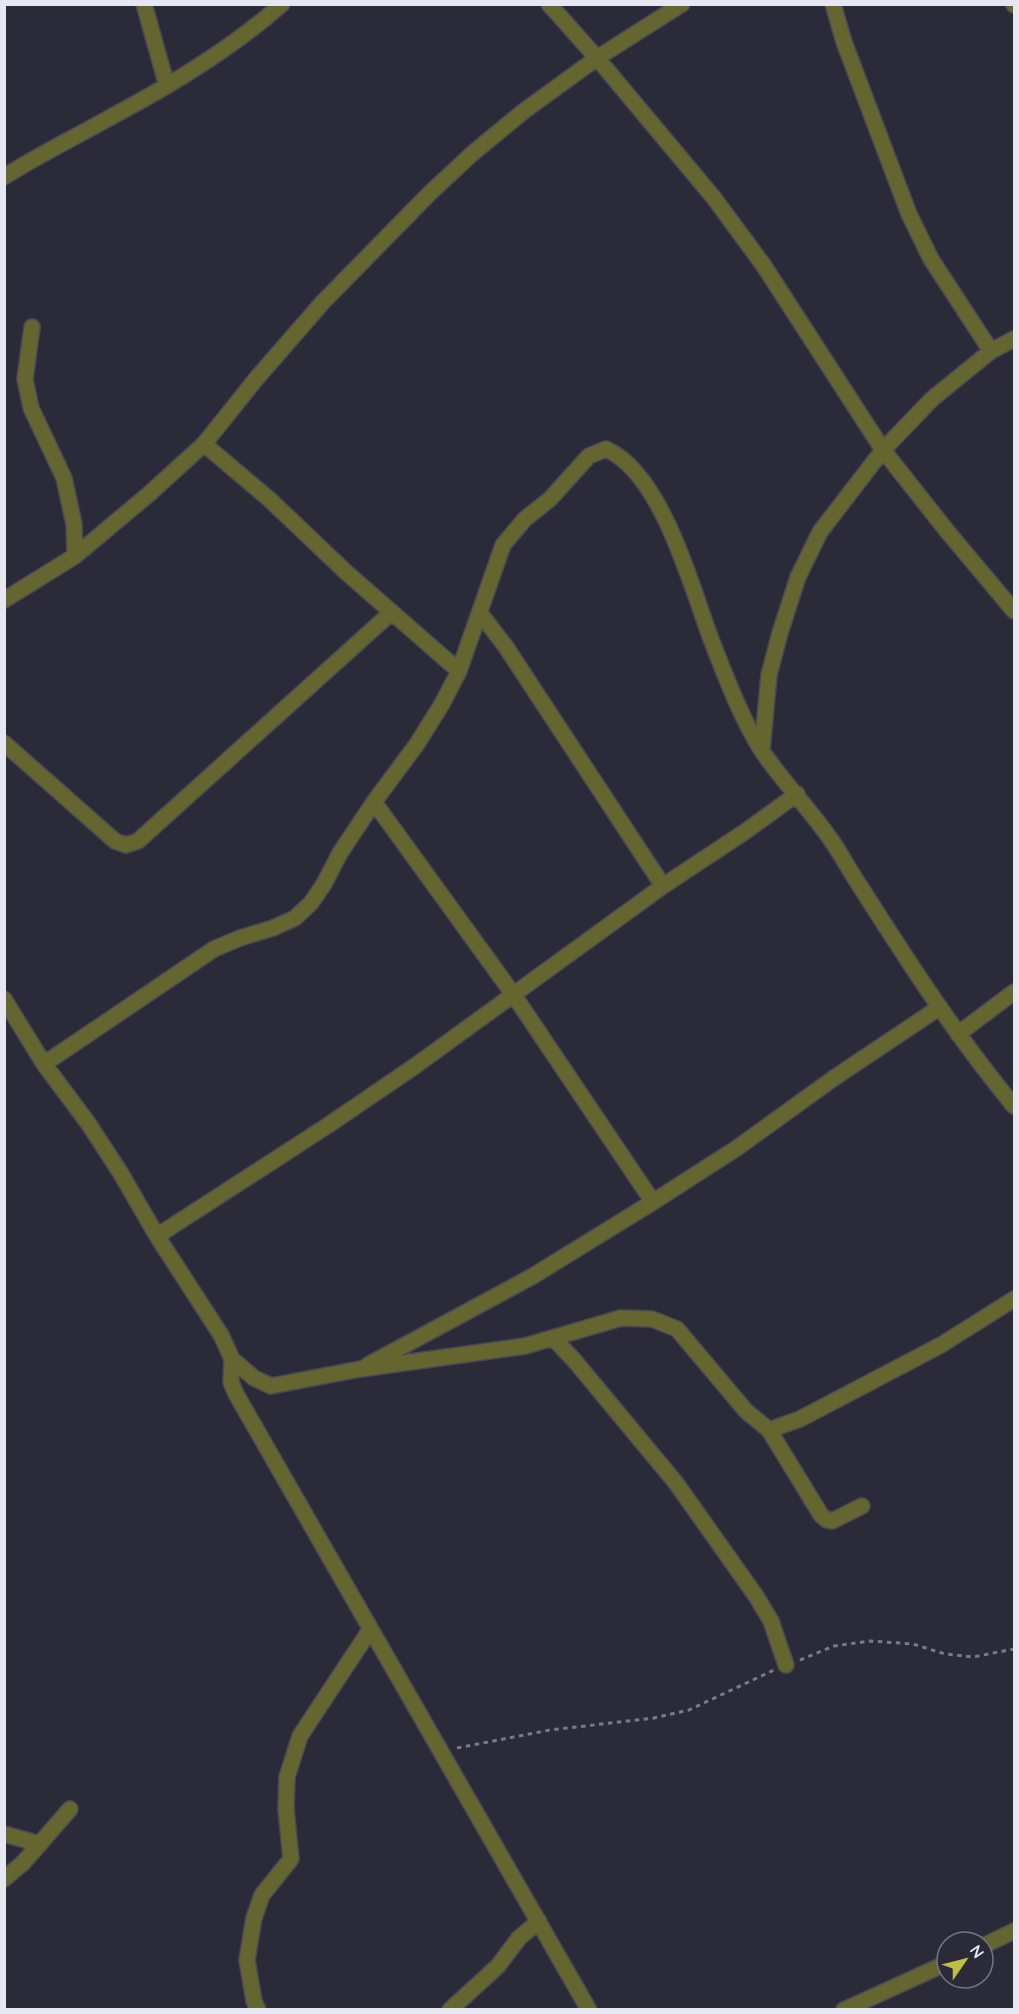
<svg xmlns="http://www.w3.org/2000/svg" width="1019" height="2014" font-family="Quicksand,sans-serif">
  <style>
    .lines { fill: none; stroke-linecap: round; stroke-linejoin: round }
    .minor-casing { stroke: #484856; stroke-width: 18 }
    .path { stroke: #7a7a87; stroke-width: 3; stroke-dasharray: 4.5 4.5; stroke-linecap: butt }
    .minor { stroke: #64652f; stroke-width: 15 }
  </style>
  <rect width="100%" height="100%" fill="#2a2a39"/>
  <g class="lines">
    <g class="minor-casing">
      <path id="minor" d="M 144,4 L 167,86
        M 549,4 L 597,58 L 714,198 L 764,266 L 883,450 L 947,531 L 1014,611
        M 833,4 L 844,42 L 909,214 L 931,259 L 991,351
        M 1014,4 L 1014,5
        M 4,177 C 38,155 74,138 109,118 C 170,86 230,50 282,4
        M 32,327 L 25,379 L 31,408 L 64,478 L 74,524 L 75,556
        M 204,444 L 269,499 L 347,573 L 459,671
        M 4,600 L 75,556 L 149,494 L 204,444 L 256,379 L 323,302 L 430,193 L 473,153 L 524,111 L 597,58 L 682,4
        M 480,613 L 506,647 L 663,886
        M 4,743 L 115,841 L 126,845 L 138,841 L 392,612
        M 762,750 L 769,675 L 780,633 L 798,577 L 820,532 L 883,450 L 932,399 L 991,351 L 1014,339
        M 374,802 L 513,994 L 653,1202
        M 4,999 L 44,1064 L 88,1123 L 120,1172 L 157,1236 L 221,1335 L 232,1359 L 231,1382 L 236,1394 L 589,2010
        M 958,1034 L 1014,992
        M 44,1064 L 214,949 L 240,938 L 273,928 L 295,918 L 311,903 L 324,884 L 340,853 L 374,802 L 417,744 L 442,704 L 459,671 L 503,545 L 525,519 L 550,499 L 589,456 L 606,449 C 665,475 693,596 716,652 C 729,685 743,721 762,751 C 782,781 808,807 829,837 C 840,852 848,868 858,883 C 907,960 956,1036 1014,1106
        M 157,1236 L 327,1126 L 415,1066 L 663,886 L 746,831 L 797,794
        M 554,1339 L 574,1360 L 676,1483 L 756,1596 L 771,1621 L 786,1665
        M 232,1359 L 254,1378 L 271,1386 L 360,1369 L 525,1346 L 621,1318 L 652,1319 L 677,1329 L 746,1411 L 769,1430 L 800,1419 L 941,1345 L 1014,1299
        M 368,1365 L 533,1276 L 653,1202 L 737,1148 L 834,1078 L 940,1007
        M 769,1430 L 821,1515 L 827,1520 L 832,1521 L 862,1506
        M 4,1834 L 40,1844
        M 4,1879 L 23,1863 L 70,1809
        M 983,1946 L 1014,1931
        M 258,2010 L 254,2001 L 247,1960 L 254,1918 L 262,1895 L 291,1859 L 286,1809 L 287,1777 L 300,1736 L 370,1630
        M 450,2010 L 498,1966 L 519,1938 L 539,1921
        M 844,2010 L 947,1963"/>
    </g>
    <path class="path" d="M 800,1660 L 834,1646 L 870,1641 L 913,1644 L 945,1654 L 973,1657 L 1014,1649
      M 457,1748 L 550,1730 L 654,1718 L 689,1710 L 774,1670"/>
    <use href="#minor" class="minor"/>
  </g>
  <rect width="1019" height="2014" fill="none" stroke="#e7e7f1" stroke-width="12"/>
  <g transform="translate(965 1960) rotate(55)"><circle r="28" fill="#2a2a39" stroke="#767683" stroke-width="1.5"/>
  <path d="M0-4.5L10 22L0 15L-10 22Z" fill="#bebf42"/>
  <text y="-9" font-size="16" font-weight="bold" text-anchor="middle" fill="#e7e7f1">N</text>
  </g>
</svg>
